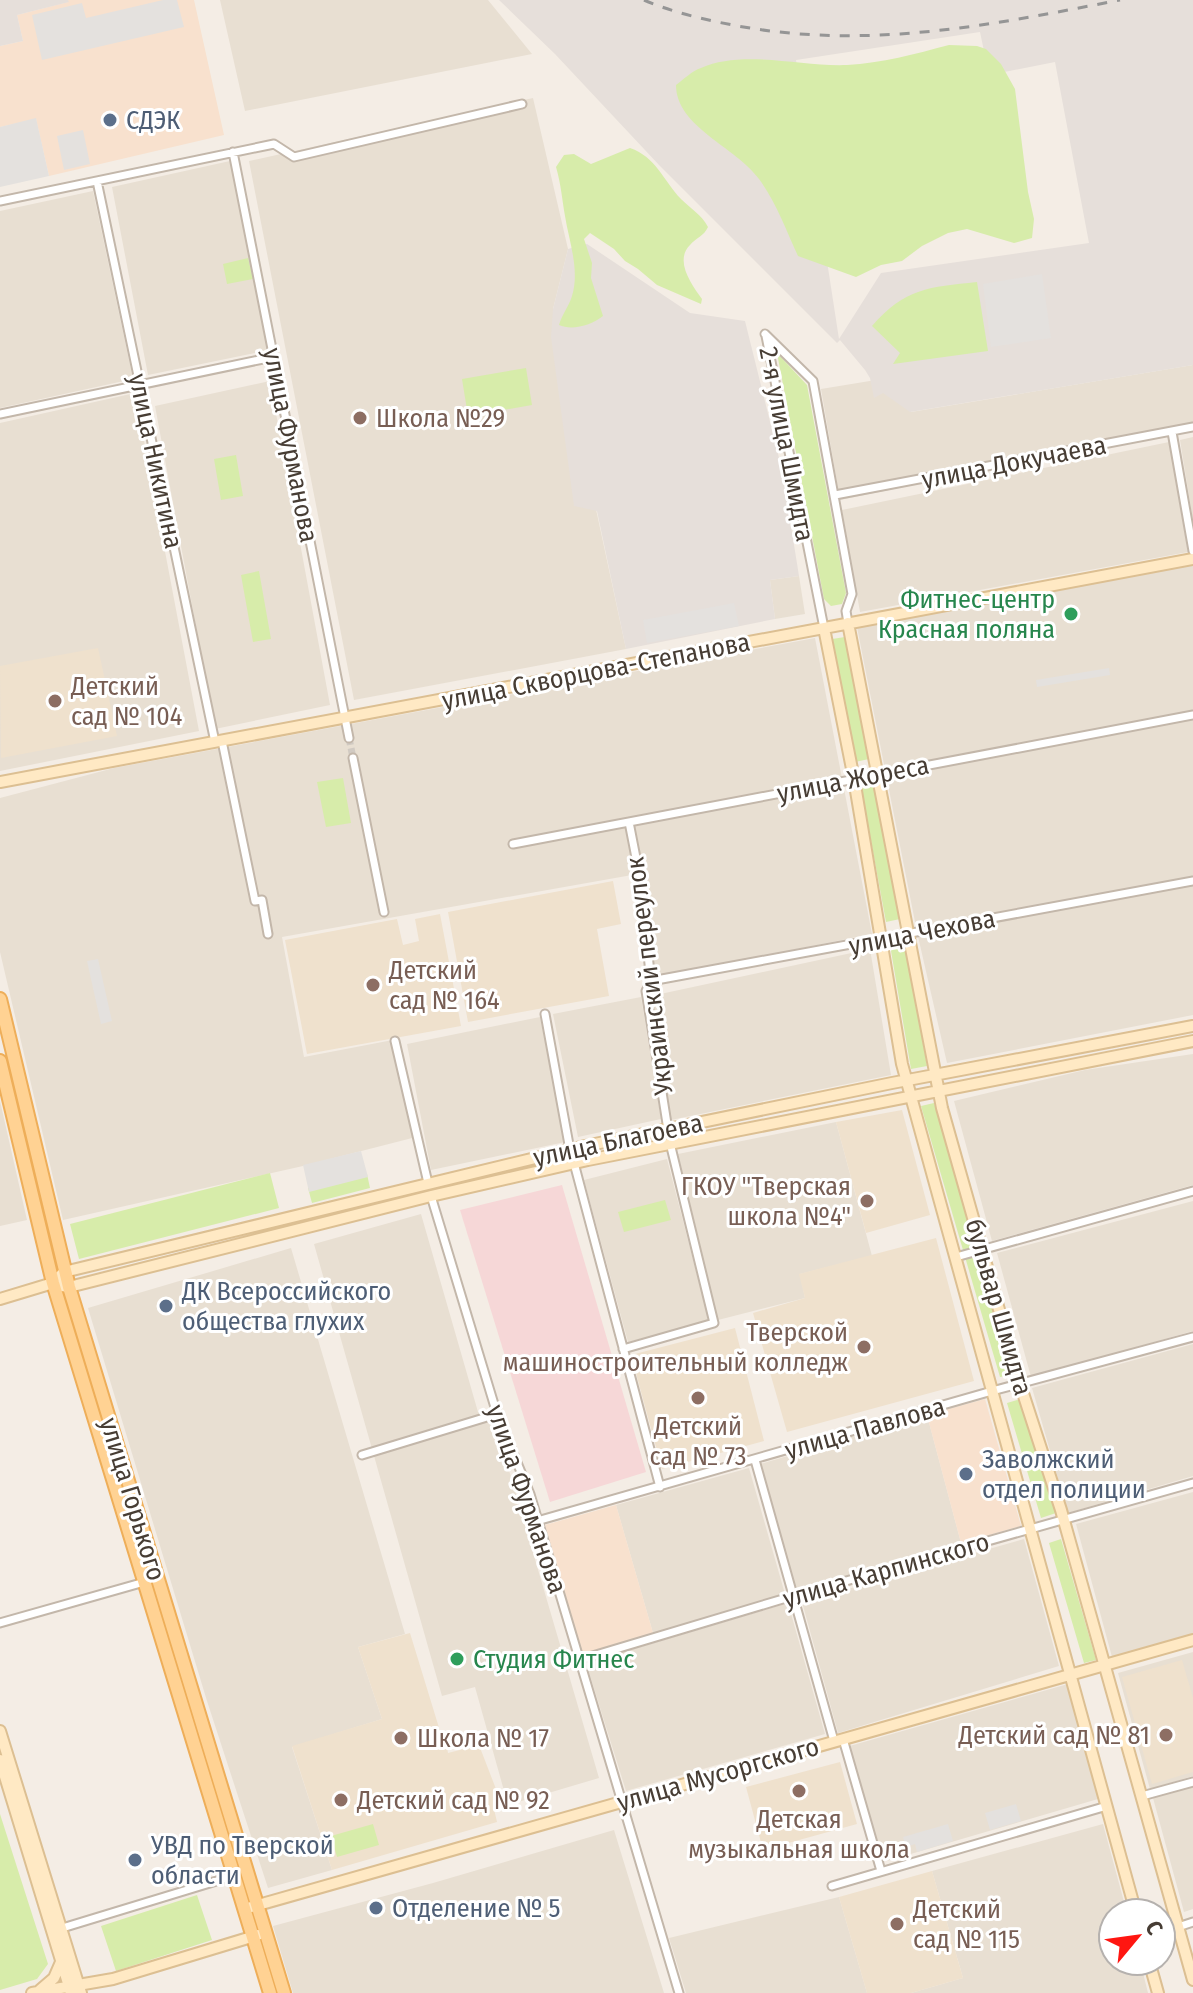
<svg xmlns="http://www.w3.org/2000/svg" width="1193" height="1993" font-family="'Fira Sans Condensed',sans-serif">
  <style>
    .residential { fill: #e8dfd2 }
    .commercial { fill: #f8e1ce }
    .industrial { fill: #e6dfda; fill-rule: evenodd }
    .education { fill: #efe1cd }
    .medical { fill: #f6d7d7 }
    .green { fill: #d7ecaa }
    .parking { fill: #e4e1de }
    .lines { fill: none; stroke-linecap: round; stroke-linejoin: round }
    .street-tunnel { stroke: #d1cac2; stroke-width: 7; stroke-dasharray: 7 3.5; stroke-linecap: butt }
    .street-casing { stroke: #c3b7aa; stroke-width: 11 }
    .secondary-casing { stroke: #dcbf92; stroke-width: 14 }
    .primary-casing { stroke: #eeae59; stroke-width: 16 }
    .street { stroke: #fff; stroke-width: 7 }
    .secondary { stroke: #ffe9c4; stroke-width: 10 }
    .primary { stroke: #ffd293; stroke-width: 12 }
    .rail { stroke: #959595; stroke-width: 3; stroke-dasharray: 10 10; stroke-linecap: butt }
    .service-dot { fill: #5c6f8a; stroke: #fff; stroke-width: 3 }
    .education-dot { fill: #8d6e63; stroke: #fff; stroke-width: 3 }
    .leisure-dot { fill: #2e9e5b; stroke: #fff; stroke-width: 3 }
    .labels { text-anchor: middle; stroke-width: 6; stroke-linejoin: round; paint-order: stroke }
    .service-label { font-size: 26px; fill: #4e5e75; stroke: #fff; text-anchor: start }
    .education-label { font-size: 26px; fill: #785e54; stroke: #fff; text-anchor: start }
    .street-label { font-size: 26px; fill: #473d34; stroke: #fff }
    .leisure-label { font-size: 26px; fill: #27864d; stroke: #fff; text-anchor: end }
  </style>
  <rect width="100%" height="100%" fill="#f4ede5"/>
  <path class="residential" d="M 220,0 L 488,0 L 532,54 L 245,111 Z
    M 533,98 L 568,249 L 553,309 L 626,649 L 354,700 L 249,161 Z
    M 230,161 L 270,350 L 148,375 L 112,187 Z
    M 93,191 L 133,379 L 0,408 L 0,211 Z
    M 1193,365 L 1193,428 L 840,500 L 821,389 L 882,379 L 911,412 Z
    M 270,381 L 330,705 L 215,729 L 155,406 Z
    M 135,393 L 199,731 L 0,771 L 0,423 Z
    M 1193,437 L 1193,521 L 1180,440 Z
    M 1169,442 L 1188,552 L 860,612 L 842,510 Z
    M 1193,559 L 1193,1015 L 947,1063 L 917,932 L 856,622 Z
    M 799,576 L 805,614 L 775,619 L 770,580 Z
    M 815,638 L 872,934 L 653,978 L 632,875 L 282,937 L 304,1057 L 398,1039 L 420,1136 L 303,1166 L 63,1220 L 0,952 L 0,798 L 114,768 Z
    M 870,949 L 891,1075 L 666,1121 L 651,996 Z
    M 641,997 L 661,1119 L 578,1137 L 553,1014 Z
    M 540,1017 L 565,1142 L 431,1170 L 407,1044 Z
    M 1193,1054 L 1193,1185 L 992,1241 L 954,1101 L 1085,1070 Z
    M 0,1101 L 27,1220 L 0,1226 Z
    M 836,1122 L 872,1256 L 800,1274 L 805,1298 L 718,1320 L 678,1154 Z
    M 667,1159 L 709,1321 L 628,1342 L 584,1180 Z
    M 1193,1201 L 1193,1331 L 1031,1377 L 997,1253 Z
    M 421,1214 L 478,1412 L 491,1409 L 599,1778 L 508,1805 L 475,1687 L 442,1696 L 314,1244 Z
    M 291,1248 L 405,1634 L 358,1647 L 382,1719 L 292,1747 L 332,1870 L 268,1888 L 207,1701 L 88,1308 Z
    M 1193,1344 L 1193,1476 L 1068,1513 L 1032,1388 Z
    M 927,1415 L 961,1543 L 795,1591 L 760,1464 Z
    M 749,1468 L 785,1594 L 653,1633 L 616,1505 Z
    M 1193,1492 L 1193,1634 L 1112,1657 L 1076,1524 Z
    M 1024,1539 L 1059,1666 L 838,1733 L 802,1602 Z
    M 788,1603 L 825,1734 L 626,1791 L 586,1663 Z
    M 1193,1652 L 1193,1776 L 1150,1789 L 1118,1673 Z
    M 1068,1684 L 1098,1799 L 880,1863 L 846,1747 Z
    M 1193,1787 L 1193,1909 L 1184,1912 L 1153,1798 Z
    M 1103,1824 L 1127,1913 L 1113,1913 L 1113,1961 L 1140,1961 L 1148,1993 L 911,1993 L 963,1978 L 932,1871 Z
    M 614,1830 L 664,1993 L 293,1993 L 273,1926 L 433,1883 Z
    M 839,1897 L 867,1993 L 686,1993 L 669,1938 Z"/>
  <path class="commercial" d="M 68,0 L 194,0 L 224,135 L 49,176 L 36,119 L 0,127 L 0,46 L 23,41 L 17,15 L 68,2 Z
    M 985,1399 L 1021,1526 L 961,1543 L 927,1415 Z
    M 616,1505 L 653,1633 L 582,1654 L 545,1525 Z"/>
  <path class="industrial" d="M 0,0 L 68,0 L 69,2 L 17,15 L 23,41 L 0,46 Z
    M 499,0 L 1193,0 L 1193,365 L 910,412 L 883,393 L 874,398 L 870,378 L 865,370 L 840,340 L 837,343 L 659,165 L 555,54 ZM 980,32 L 989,75 L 1055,62 L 1089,243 L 881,273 L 839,339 L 796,60 Z
    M 587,244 L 690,313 L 745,321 L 782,470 L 799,576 L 770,580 L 775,619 L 626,649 L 597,511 L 574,506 L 551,337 L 553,309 L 568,249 Z"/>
  <path class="education" d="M 98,648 L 117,736 L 1,758 L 0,666 Z
    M 613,881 L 621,924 L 597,929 L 609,996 L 468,1022 L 448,912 Z
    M 440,914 L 461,1026 L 307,1054 L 285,940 L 397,919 L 403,945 L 419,941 L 415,919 Z
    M 902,1110 L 930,1215 L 866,1233 L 836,1122 Z
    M 936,1238 L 974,1381 L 787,1432 L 753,1313 L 805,1298 L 799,1274 Z
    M 735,1328 L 764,1441 L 662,1469 L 631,1355 Z
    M 410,1633 L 440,1731 L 444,1731 L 448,1753 L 479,1745 L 501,1802 L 493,1805 L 497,1822 L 332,1870 L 292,1746 L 382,1719 L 358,1647 Z
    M 1182,1660 L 1193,1698 L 1193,1772 L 1152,1784 L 1122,1677 Z
    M 840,1762 L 857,1824 L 763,1850 L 746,1787 Z
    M 932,1871 L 963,1978 L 911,1993 L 867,1993 L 839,1897 Z"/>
  <path class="medical" d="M 562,1185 L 646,1472 L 550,1502 L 460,1210 Z"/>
  <path class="green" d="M 949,45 L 977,46 L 986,49 L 1001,64 L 1015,89 L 1028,192 L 1034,219 L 1032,238 L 1014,243 L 967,229 L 948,233 L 922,246 L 902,261 L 881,265 L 856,277 L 798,256 C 786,230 776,202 759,179 C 736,147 676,127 676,85 C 684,79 692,71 701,68 C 743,49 801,67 847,65 C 882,63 915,54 949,45 Z
    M 630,148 C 656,157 663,180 681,199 C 690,208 702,215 708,227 C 704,236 696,238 690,245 C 674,261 692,285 702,299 L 701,304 L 657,285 L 638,269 L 625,261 L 614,249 L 590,233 L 584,239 L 592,263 L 591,278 L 603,316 C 592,325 572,331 559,325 C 562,314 569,306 572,296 C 580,270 569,241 565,216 C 562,199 561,184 556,167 L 564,155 L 574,154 L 591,164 Z
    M 248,258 L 253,279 L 227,284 L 223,264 Z
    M 977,282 L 988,351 L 893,364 L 900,353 L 872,326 C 905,288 929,287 977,282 Z
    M 777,353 L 807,385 L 846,593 L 842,604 L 831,606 L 824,599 Z
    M 526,368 L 532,405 L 468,416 L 462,379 Z
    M 236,455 L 243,496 L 221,500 L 214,459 Z
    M 259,571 L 271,639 L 253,642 L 241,575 Z
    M 845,637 L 869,759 L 855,762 L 832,639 Z
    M 343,778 L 351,823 L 326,827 L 317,782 Z
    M 873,779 L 900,919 L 886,922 L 860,781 Z
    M 905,943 L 927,1066 L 911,1069 L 890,945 Z
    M 934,1103 L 1014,1375 L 1000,1377 L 921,1106 Z
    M 270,1173 L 279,1208 L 79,1259 L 70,1224 Z
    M 367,1174 L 370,1188 L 312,1203 L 308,1188 Z
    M 665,1200 L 671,1220 L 624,1232 L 618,1212 Z
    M 1021,1399 L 1056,1513 L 1041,1518 L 1007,1403 Z
    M 1061,1539 L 1096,1660 L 1084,1663 L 1049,1543 Z
    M 0,1814 L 48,1964 L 37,1979 L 0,1990 Z
    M 373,1824 L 379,1845 L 337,1857 L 331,1836 Z
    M 197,1895 L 212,1940 L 116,1971 L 101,1926 Z"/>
  <path class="parking" d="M 163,0 L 177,0 L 184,27 L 42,60 L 32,15 L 82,3 L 86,18 Z
    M 36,118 L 49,176 L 0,187 L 0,127 Z
    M 83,130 L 90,164 L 64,170 L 57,136 Z
    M 1042,274 L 1051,338 L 991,347 L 983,284 Z
    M 734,603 L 739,626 L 647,643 L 643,620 Z
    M 1109,668 L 1110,675 L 1037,687 L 1036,680 Z
    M 98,959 L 112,1021 L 101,1024 L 87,961 Z
    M 361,1151 L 368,1177 L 309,1192 L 303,1165 Z
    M 1016,1804 L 1021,1821 L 990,1830 L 985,1813 Z
    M 948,1824 L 953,1841 L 917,1852 L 915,1844 L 906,1847 L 903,1837 Z"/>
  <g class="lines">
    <path class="street-tunnel" d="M 349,738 L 353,758"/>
    <g class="street-casing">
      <path id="street" d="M 233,152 L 349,738
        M 97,181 L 215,742
        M 0,201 L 274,144 L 294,157 L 522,104
        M 765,334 L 813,381 L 852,594 L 846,611 L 848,623
        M 766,336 L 824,628
        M 0,414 L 273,357
        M 1172,432 L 1193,551
        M 835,495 L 1193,427
        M 222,741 L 255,901 L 262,900 L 268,934
        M 353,758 L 384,912
        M 629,822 L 638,868 L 651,981 L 646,991 L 668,1130
        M 513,844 L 1193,715
        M 651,981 L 1193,881
        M 545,1014 L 570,1150
        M 395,1041 L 428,1183
        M 574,1163 L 660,1487
        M 431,1196 L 497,1414 L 530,1494 L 679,1993
        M 956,1257 L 1193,1191
        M 623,1349 L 714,1323 L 670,1143
        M 362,1455 L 497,1414
        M 755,1460 L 834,1741
        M 537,1521 L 992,1391 L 1193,1337
        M 0,1623 L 148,1581
        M 579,1660 L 793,1596 L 1193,1483
        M 843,1739 L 881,1871
        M 1142,1796 L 1193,1782
        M 832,1886 L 1107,1806
        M 1178,1927 L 1193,1922
        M 59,1929 L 233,1876"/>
    </g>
    <g class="secondary-casing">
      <path id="secondary" d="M 848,623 L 942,1108 L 1020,1384 L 1061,1510 L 1193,1980
        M 824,628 L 854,779 L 902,1064 L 1136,1913
        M 0,782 L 1193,559
        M 62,1286 L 69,1287 L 431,1196 L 588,1160 L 1193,1041
        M 0,1299 L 53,1283 L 64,1272 L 585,1146 L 892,1083 L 1193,1026
        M 0,1731 L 81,1993
        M 0,1760 L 71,1993
        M 244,1909 L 1193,1640
        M 1149,1961 L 1158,1993
        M 40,1990 L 54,1978 L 61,1962
        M 32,1993 L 113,1979 L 258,1935"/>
    </g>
    <g class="primary-casing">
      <path id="primary" d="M 0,999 L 69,1287 L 284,1993
        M 0,1061 L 53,1283 L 270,1993"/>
    </g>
    <use href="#street" class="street"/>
    <use href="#secondary" class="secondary"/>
    <use href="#primary" class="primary"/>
    <path class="rail" d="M 644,0 C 674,13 706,20 738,26 C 868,50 992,25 1120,0"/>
  </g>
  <g class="service-dot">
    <circle cx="110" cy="120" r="8"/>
    <circle cx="166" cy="1306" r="8"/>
    <circle cx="966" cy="1474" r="8"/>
    <circle cx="135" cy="1860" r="8"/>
    <circle cx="376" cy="1908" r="8"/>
  </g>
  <g class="education-dot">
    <circle cx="360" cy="418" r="8"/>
    <circle cx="55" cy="701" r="8"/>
    <circle cx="373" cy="985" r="8"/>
    <circle cx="867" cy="1201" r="8"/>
    <circle cx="864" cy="1347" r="8"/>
    <circle cx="698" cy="1398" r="8"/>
    <circle cx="1166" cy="1735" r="8"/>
    <circle cx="401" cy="1738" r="8"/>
    <circle cx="799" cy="1791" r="8"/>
    <circle cx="341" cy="1800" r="8"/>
    <circle cx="897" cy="1924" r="8"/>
  </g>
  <g class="leisure-dot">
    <circle cx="1071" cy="614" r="8"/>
    <circle cx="457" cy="1659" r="8"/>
  </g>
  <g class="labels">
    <g class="service-label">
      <text x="126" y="129">СДЭК</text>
      <text x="182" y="1300">ДК Всероссийского<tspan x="182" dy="30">общества глухих</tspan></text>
      <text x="982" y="1468">Заволжский<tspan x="982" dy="30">отдел полиции</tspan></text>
      <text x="151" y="1854">УВД по Тверской<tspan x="151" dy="30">области</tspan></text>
      <text x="392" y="1917">Отделение № 5</text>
    </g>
    <g class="education-label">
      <text x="376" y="427">Школа №29</text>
      <text x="71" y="695">Детский<tspan x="71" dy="30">сад № 104</tspan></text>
      <text x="389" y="979">Детский<tspan x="389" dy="30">сад № 164</tspan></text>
      <text x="851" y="1195" text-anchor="end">ГКОУ "Тверская<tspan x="851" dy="30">школа №4"</tspan></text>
      <text x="848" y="1341" text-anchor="end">Тверской<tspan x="848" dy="30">машиностроительный колледж</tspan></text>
      <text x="698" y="1435" text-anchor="middle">Детский<tspan x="698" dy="30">сад № 73</tspan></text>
      <text x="1150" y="1744" text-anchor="end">Детский сад № 81</text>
      <text x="417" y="1747">Школа № 17</text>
      <text x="357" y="1809">Детский сад № 92</text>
      <text x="799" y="1828" text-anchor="middle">Детская<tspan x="799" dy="30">музыкальная школа</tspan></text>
      <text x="913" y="1918">Детский<tspan x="913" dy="30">сад № 115</tspan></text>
    </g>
    <g class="street-label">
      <text transform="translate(787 444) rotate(79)" y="9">2-я улица Шмидта</text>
      <text transform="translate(291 445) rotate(79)" y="9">улица Фурманова</text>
      <text transform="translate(156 461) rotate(78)" y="9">улица Никитина</text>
      <text transform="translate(1014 462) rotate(-11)" y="9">улица Докучаева</text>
      <text transform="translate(596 671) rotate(-11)" y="9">улица Скворцова-Степанова</text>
      <text transform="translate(853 779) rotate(-11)" y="9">улица Жореса</text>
      <text transform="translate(922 932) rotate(-11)" y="9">улица Чехова</text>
      <text transform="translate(649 976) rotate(-97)" y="9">Украинский переулок</text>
      <text transform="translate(618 1140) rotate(-12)" y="9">улица Благоева</text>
      <text transform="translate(999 1307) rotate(74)" y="9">бульвар Шмидта</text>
      <text transform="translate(865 1428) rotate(-16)" y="9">улица Павлова</text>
      <text transform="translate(133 1499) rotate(73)" y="9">улица Горького</text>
      <text transform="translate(527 1499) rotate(71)" y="9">улица Фурманова</text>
      <text transform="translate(886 1570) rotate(-16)" y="9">улица Карпинского</text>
      <text transform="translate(718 1774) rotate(-16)" y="9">улица Мусоргского</text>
    </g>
    <g class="leisure-label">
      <text x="1055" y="608">Фитнес-центр<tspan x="1055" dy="30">Красная поляна</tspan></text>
      <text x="473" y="1668" text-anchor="start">Студия Фитнес</text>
    </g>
  </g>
  <g transform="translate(1137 1937) rotate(61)"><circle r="38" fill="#ffffff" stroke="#b5b1ae" stroke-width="2"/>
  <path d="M0-6L14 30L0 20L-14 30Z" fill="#ff1611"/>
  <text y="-12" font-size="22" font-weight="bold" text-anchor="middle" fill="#473d34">С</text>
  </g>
</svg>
